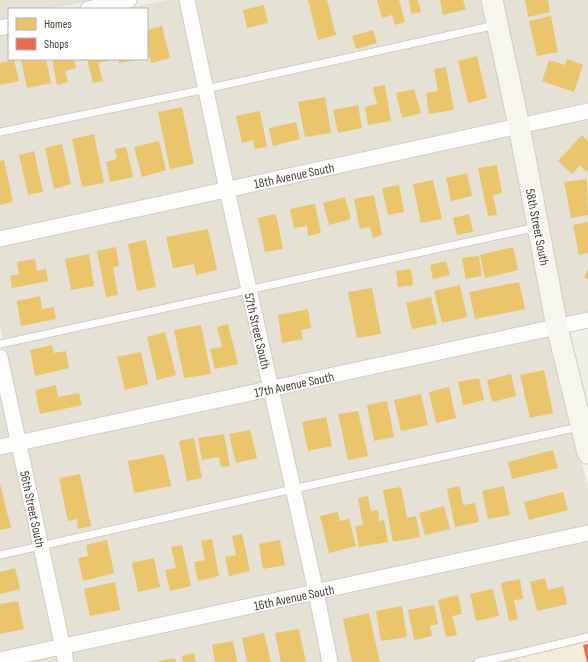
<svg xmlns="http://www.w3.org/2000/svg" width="588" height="662" font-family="'Sofia Sans Condensed',sans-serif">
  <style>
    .residential { fill: #e5e1d5 }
    .commercial { fill: #f5ecd9 }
    .homes { fill: #e9c46a }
    .shops { fill: #e76f51 }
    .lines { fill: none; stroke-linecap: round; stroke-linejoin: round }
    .lane-casing { stroke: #ceccc6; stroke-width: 9 }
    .street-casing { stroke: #ceccc6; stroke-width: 17 }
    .secondary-casing { stroke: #d0cdbe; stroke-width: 23 }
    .lane { stroke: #fdfdfc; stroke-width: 7 }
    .street { stroke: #fdfdfc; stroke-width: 15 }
    .secondary { stroke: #f6f5ee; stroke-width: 21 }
    .labels { text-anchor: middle; stroke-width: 4; stroke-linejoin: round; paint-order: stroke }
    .street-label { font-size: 13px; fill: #474133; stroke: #fff }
  </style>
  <rect width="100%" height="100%" fill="#f0efe8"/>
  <path class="residential" d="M 0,0 L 92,0 L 50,9 L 9,9 L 9,18 L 0,20 Z
    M 167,0 L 180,0 L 218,183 L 0,231 L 0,36 L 9,34 L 9,59 L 147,59 L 147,9 L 125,9 Z
    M 194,0 L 485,0 L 511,119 L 232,180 Z
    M 499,0 L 588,0 L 588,102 L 525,116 Z
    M 588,119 L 588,312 L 563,318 L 528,132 Z
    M 514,135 L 549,321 L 276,380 L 236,196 Z
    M 222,199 L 263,382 L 24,433 L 0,324 L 0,247 Z
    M 550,337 L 588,488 L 588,525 L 321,583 L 280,395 Z
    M 0,390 L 10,436 L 0,438 Z
    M 266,398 L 307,586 L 68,637 L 27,449 Z
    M 13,452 L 54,640 L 0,652 L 0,455 Z
    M 588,541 L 588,633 L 516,652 L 519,662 L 337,662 L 324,598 Z
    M 310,601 L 322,662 L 73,662 L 72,653 Z
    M 58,656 L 59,662 L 30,662 Z"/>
  <path class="commercial" d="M 588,633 L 588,662 L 519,662 L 516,652 Z"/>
  <path class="homes" d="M 308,0 L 327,0 L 336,35 L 318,40 Z
    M 377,0 L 399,0 L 405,22 L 395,25 L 392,15 L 382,18 Z
    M 409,0 L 418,0 L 421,12 L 411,14 Z
    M 440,0 L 463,0 L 466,9 L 443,15 Z
    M 525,0 L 548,0 L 550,12 L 528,17 Z
    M 264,5 L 268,23 L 247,28 L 243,10 Z
    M 551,16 L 558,52 L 537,56 L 529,21 Z
    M 162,26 L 170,58 L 151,63 L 147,45 L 147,30 Z
    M 373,30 L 377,43 L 356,49 L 352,36 Z
    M 477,56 L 487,98 L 468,103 L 458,61 Z
    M 21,59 L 46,59 L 51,83 L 27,88 Z
    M 52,59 L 74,59 L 76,68 L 65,71 L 68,82 L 57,85 Z
    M 87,59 L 108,59 L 108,61 L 98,63 L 103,81 L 93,83 Z
    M 119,59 L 138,59 L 138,60 L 119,63 Z
    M 567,59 L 583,65 L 574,92 L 542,81 L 549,60 L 565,65 Z
    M 14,60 L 19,81 L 0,85 L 0,63 Z
    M 446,67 L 454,110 L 429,114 L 426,93 L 438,91 L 434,69 Z
    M 385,85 L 391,121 L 368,125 L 365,107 L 377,104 L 373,87 Z
    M 414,89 L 421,113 L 402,118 L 396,93 Z
    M 325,97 L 331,133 L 305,137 L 298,102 Z
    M 358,105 L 362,128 L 338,133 L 333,110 Z
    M 182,107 L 194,164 L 170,169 L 158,112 Z
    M 260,111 L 267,147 L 255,149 L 253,140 L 242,143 L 236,116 Z
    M 296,122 L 300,139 L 273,146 L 269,128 Z
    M 94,134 L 104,183 L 82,187 L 72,139 Z
    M 582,135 L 588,141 L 588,171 L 587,172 L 580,165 L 572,174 L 558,161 Z
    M 159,141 L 166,170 L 142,177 L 134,147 Z
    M 62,144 L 71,184 L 54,189 L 45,148 Z
    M 126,147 L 133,177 L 110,182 L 106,162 L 117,159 L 115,149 Z
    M 34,151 L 43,192 L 28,195 L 19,155 Z
    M 4,160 L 13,202 L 0,205 L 0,161 Z
    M 497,165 L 502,193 L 493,195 L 497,215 L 488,216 L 478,168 Z
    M 467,173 L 472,196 L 451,201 L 446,178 Z
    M 587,179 L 588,215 L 571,218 L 564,182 Z
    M 433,180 L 442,219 L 421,223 L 413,184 Z
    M 399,185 L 404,212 L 388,215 L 382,188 Z
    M 374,195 L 382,235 L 373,238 L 370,227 L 360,229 L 354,199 Z
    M 345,197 L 351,219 L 329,225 L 323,203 Z
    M 315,204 L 321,233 L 308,236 L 307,226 L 294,228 L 290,209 Z
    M 276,214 L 283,249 L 265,252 L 258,218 Z
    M 469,214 L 473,232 L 457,235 L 453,218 Z
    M 588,222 L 588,253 L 579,255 L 573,225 Z
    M 208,229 L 217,270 L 196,275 L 194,264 L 173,268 L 166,237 Z
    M 146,240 L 156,287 L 137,291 L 128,244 Z
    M 116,247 L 119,266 L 113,267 L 118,295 L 106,297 L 97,251 Z
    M 513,247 L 518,270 L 485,278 L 480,255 Z
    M 89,254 L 94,286 L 71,290 L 65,259 Z
    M 479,256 L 482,276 L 466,279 L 462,258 Z
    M 35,259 L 37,271 L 46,269 L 48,281 L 12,288 L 10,276 L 19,274 L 17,262 Z
    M 446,261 L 450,275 L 433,279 L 430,265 Z
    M 411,269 L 413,285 L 398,287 L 396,271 Z
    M 588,269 L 588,279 L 584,277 Z
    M 519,282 L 525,309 L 475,319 L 469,292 Z
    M 460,285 L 467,317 L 442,323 L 434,291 Z
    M 372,288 L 381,334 L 357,338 L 348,292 Z
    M 40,296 L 42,309 L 54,307 L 56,319 L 21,326 L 17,301 Z
    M 431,297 L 437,324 L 412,329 L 406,303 Z
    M 308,309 L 311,328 L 301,330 L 303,339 L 282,343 L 278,315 Z
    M 228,324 L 238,364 L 215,369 L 210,349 L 222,347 L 217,327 Z
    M 201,325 L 211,374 L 184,378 L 174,330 Z
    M 165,332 L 176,375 L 157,380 L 147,337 Z
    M 52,345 L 54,353 L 66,351 L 69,368 L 35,376 L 30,350 Z
    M 141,352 L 148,384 L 125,390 L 117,357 Z
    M 544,370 L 553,413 L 530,418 L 520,375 Z
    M 511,374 L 516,396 L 492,402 L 487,380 Z
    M 479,378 L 484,400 L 463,405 L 458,382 Z
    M 56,385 L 58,397 L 79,393 L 82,405 L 40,414 L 35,390 Z
    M 449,387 L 456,418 L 436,423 L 429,392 Z
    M 421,394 L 428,425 L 401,431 L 394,400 Z
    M 387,401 L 394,437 L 374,441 L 367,405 Z
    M 358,411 L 368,456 L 348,460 L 338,414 Z
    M 326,417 L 332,446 L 308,451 L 302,422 Z
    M 250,430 L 257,458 L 236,463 L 229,434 Z
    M 224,434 L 230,466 L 221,467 L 219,457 L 202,460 L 198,438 Z
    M 194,438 L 202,478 L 187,481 L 179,441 Z
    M 553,450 L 558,468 L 512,479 L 508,462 Z
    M 164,454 L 171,486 L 134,493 L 128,461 Z
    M 80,474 L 91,526 L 78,529 L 77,519 L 68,521 L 59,478 Z
    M 0,484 L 11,528 L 0,530 Z
    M 460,486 L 463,505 L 475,503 L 479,522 L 455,527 L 447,489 Z
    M 504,486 L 510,515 L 488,519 L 482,491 Z
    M 401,487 L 407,518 L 416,516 L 420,537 L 393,542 L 383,490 Z
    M 563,492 L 568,510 L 529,520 L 524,502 Z
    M 368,496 L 371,511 L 378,510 L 379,521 L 384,520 L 388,542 L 359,547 L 355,526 L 363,525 L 358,498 Z
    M 444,506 L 450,529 L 425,535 L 419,513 Z
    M 338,512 L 340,521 L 349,519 L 356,546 L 329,553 L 320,516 Z
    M 242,534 L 250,571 L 229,576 L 225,557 L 236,555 L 232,536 Z
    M 212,539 L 219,576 L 198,581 L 194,562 L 205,560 L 201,541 Z
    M 107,540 L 114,573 L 83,581 L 78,558 L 88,556 L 86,545 Z
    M 280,540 L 285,565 L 263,569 L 259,544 Z
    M 182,545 L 191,586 L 170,591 L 165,570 L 176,568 L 171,547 Z
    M 154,558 L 160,587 L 138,592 L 132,563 Z
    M 15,568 L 20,589 L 0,594 L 0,572 Z
    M 545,578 L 548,590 L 563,586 L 567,604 L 537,611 L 530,582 Z
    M 520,579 L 523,599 L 514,600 L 518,619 L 509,621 L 501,583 Z
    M 115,582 L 120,610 L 90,616 L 84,589 Z
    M 493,589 L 499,616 L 476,621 L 470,594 Z
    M 458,595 L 462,614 L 452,616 L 457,635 L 446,637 L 438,600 Z
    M 18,601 L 24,629 L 0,634 L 0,604 Z
    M 434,605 L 438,624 L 430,626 L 432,636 L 414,640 L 408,610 Z
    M 402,606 L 407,637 L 381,641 L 376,611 Z
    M 369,613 L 380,662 L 352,662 L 343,619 Z
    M 299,629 L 306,662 L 281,662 L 275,633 Z
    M 264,633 L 271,662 L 247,662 L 242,638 Z
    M 233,641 L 237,662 L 215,662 L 212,645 Z
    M 194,653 L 196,662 L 183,662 L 182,656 Z
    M 175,658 L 176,662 L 159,662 L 159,661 Z"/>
  <path class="shops" d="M 588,644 L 588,662 L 587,662 L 583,645 Z"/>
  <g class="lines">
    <g class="lane-casing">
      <path id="lane" d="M 0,132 L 206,89 L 496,25
        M 0,344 L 537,227
        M 0,555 L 293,489 L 579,427
        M 478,662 L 521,653 L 588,637"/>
    </g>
    <g class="street-casing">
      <path id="street" d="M 187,0 L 227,190 L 316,592 L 330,662
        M 88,9 L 129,0
        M 0,28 L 9,26
        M 0,239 L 588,111
        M 0,357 L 66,662
        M 0,447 L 588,320
        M 0,660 L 588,533"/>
    </g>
    <g class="secondary-casing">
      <path id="secondary" d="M 492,0 L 519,126 L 557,327 L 588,453"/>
    </g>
    <use href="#lane" class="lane"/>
    <use href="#street" class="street"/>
    <use href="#secondary" class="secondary"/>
  </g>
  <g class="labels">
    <g class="street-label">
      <text transform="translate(294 175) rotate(-12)" y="5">18th Avenue South</text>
      <text transform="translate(538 227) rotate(79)" y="5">58th Street South</text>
      <text transform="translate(258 331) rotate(77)" y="5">57th Street South</text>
      <text transform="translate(294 384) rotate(-12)" y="5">17th Avenue South</text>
      <text transform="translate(33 509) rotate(78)" y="5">56th Street South</text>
      <text transform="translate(294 597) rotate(-12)" y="5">16th Avenue South</text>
    </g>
  </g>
  <rect x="8" y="8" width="140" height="52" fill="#ffffff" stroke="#b5b3ad"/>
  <rect x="16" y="18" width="20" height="12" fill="#e9c46a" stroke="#b5b3ad"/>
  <text x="44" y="28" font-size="12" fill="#474133">Homes</text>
  <rect x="16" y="38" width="20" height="12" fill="#e76f51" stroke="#b5b3ad"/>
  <text x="44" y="48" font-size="12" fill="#474133">Shops</text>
</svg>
